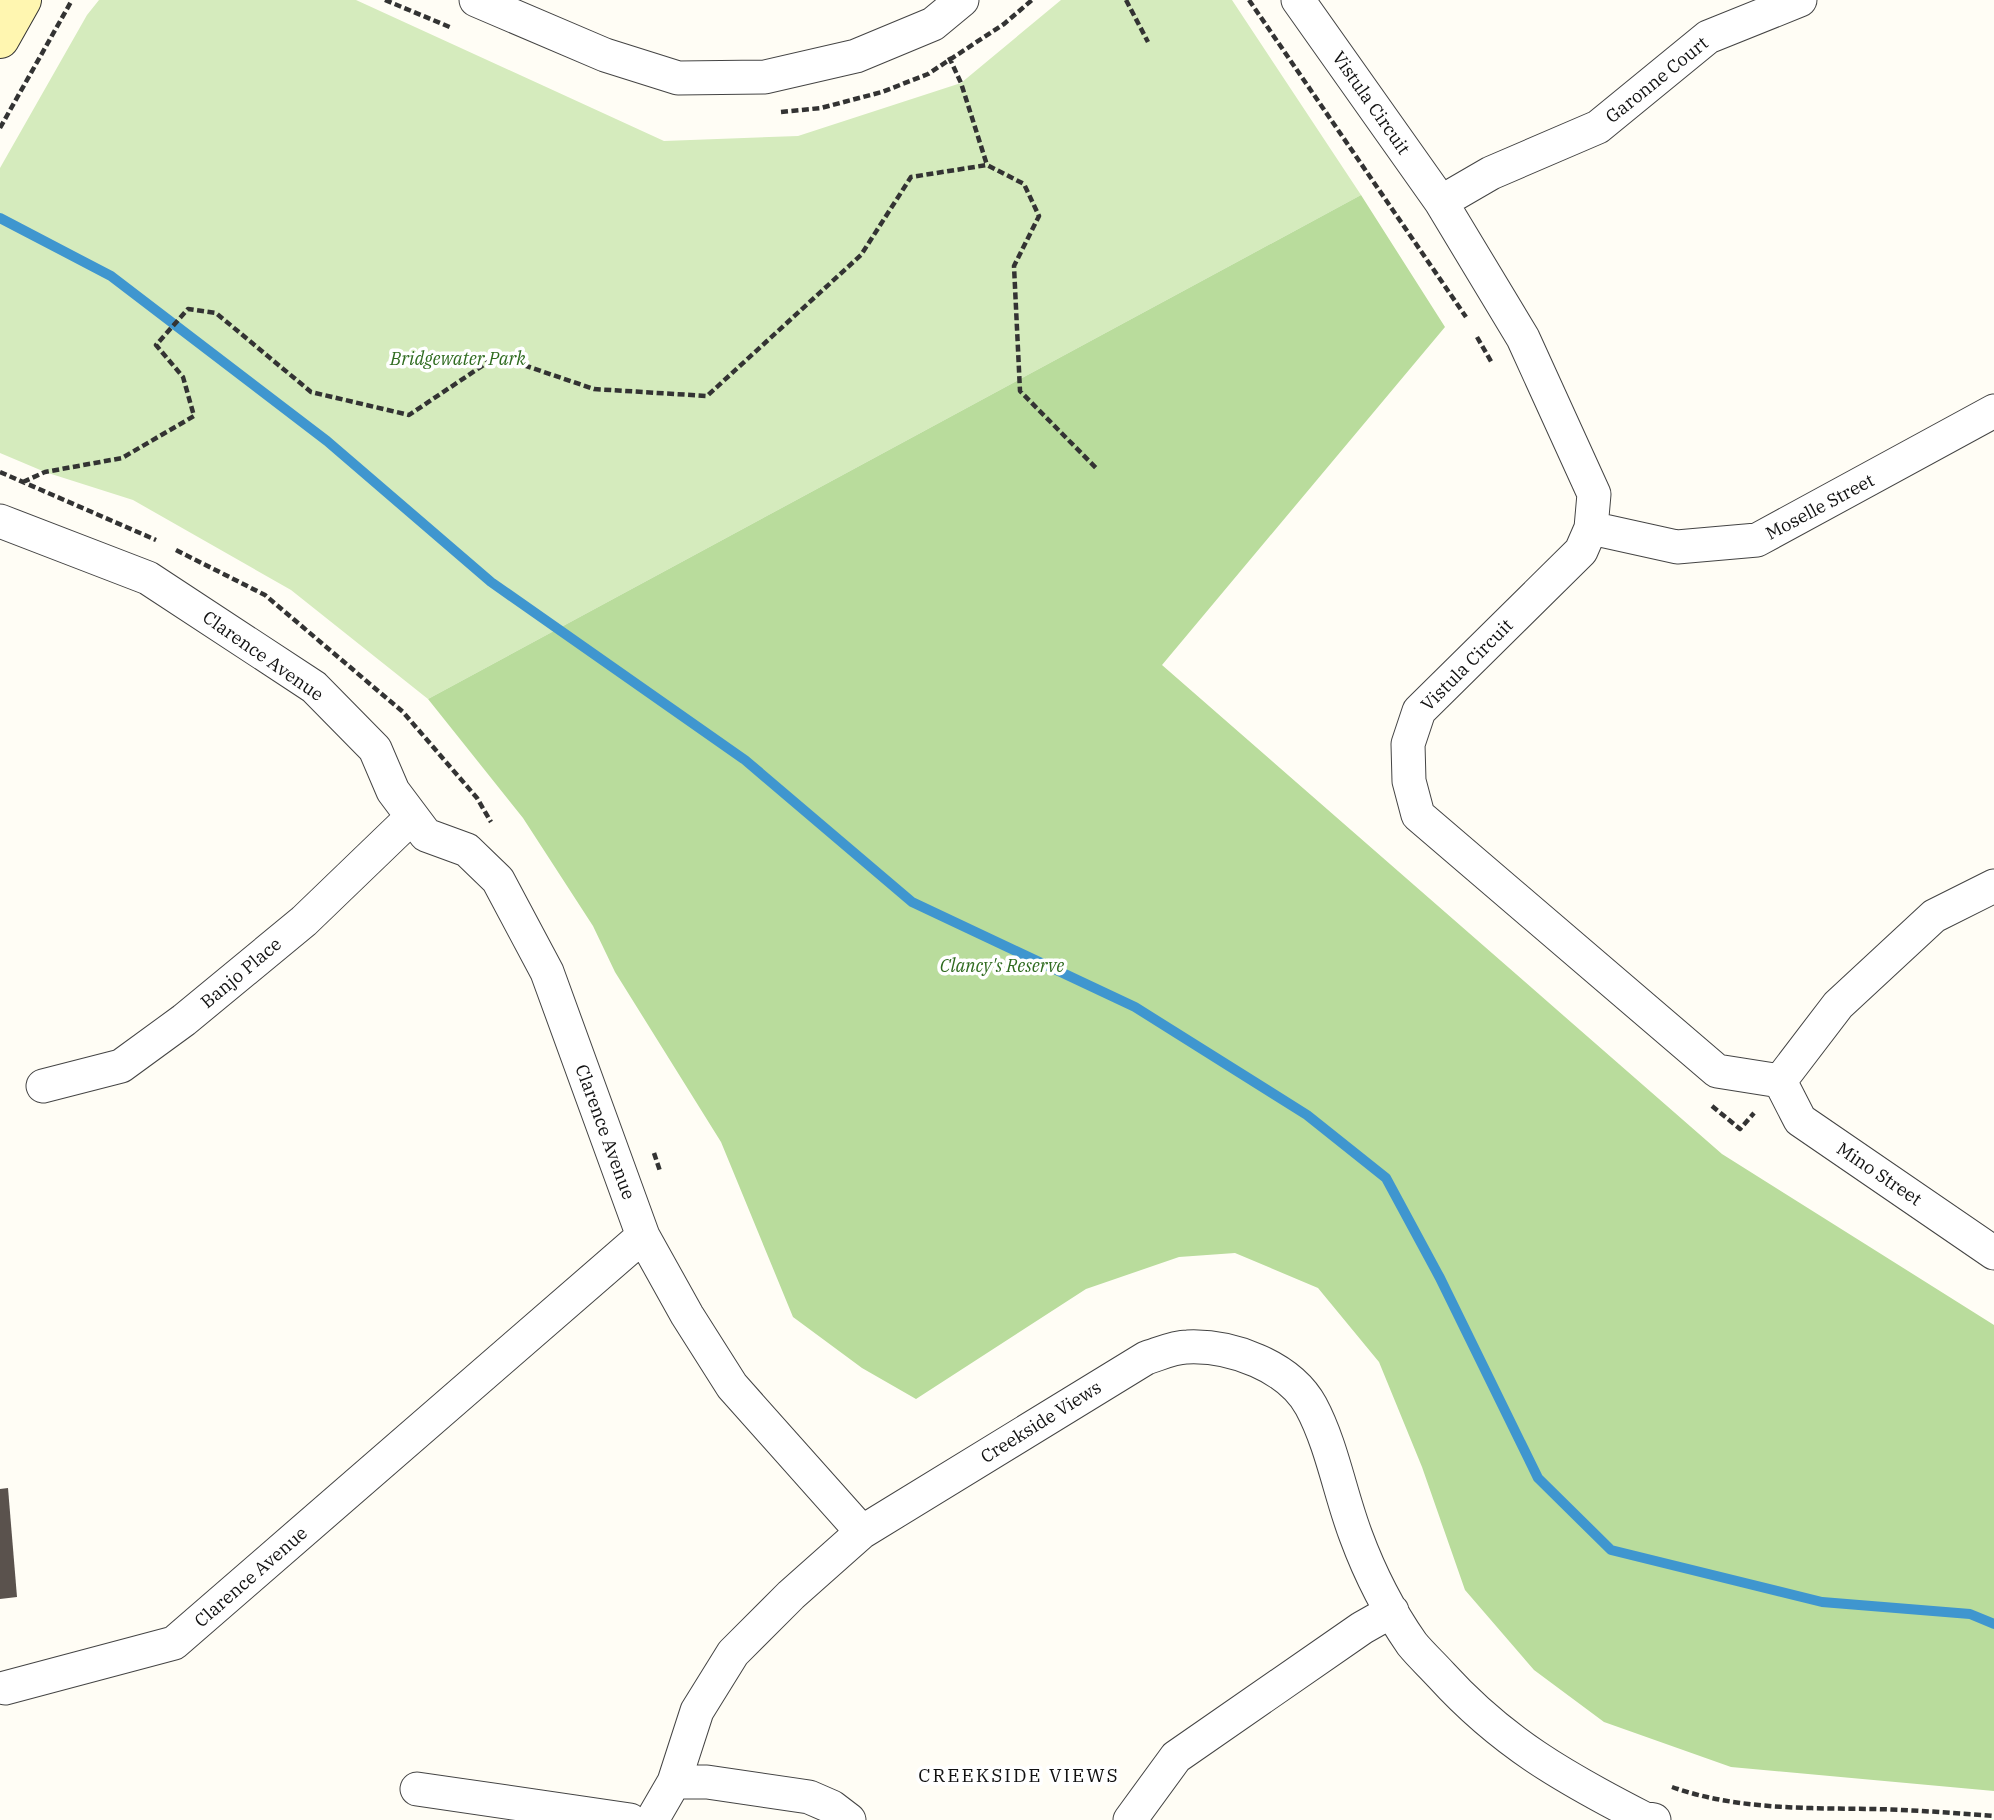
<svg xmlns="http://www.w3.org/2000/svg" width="1994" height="1820" font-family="'IBM Plex Serif',serif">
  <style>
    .green { fill: #d5ebbd }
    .forest { fill: #b9dc9c }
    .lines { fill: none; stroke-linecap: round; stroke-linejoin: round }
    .stream { stroke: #3f96cf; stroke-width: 10 }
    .building { fill: #5a524d }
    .street-casing { stroke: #444; stroke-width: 35 }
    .secondary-casing { stroke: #333; stroke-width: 40 }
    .path { stroke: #333; stroke-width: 4.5; stroke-dasharray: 7 3.5; stroke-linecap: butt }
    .street { stroke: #fff; stroke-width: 33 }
    .secondary { stroke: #fff6b0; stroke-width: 38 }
    .labels { text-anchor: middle; stroke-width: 7; stroke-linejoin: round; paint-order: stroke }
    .street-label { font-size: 18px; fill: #111; stroke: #fff }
    .park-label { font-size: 18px; font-style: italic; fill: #2f6b1f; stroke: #fff }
    .neighbourhood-label { font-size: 19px; letter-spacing: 2px; fill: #111; stroke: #fff }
  </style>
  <rect width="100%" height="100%" fill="#fffdf5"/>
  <path class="green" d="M 99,0 L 356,0 L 664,141 L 798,136 L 961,83 L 1061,0 L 1232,0 L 1361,195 L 428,699 L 291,590 L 133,500 L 45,472 L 0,453 L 0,168 L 87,15 Z"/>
  <path class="forest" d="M 1361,195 L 1445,327 L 1162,665 L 1722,1154 L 1994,1325 L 1994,1791 L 1731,1767 L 1604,1722 L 1534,1670 L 1465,1590 L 1422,1467 L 1379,1362 L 1318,1288 L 1235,1253 L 1179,1257 L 1086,1289 L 916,1399 L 862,1368 L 793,1317 L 721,1142 L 615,972 L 593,926 L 523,818 L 428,699 Z"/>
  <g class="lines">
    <path class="stream" d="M 0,218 L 111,276 L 327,441 L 491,582 L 745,760 L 912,902 L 1135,1007 L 1307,1115 L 1386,1178 L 1440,1278 L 1538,1478 L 1611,1550 L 1822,1602 L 1970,1614 L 1994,1624"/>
  </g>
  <path class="building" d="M 8,1488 L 17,1597 L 0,1599 L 0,1489 Z"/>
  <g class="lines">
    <g class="street-casing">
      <path id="street" d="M 476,0 L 605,55 L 678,78 L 765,77 L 856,56 L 933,24 L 962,0
        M 1298,0 L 1441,202 L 1523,338 L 1594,494 L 1591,528 L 1581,551 L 1419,711 L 1408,744 L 1409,781 L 1418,815 L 1717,1071 L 1780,1081 L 1838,1005 L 1934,916 L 1994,886
        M 1441,202 L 1491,173 L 1598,127 L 1708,37 L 1800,0
        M 0,521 L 148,578 L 314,687 L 375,749 L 393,791 L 426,835 L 467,850 L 498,880 L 547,972 L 643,1236 L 174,1643 L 5,1688
        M 1591,528 L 1677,547 L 1757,540 L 1994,411
        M 1780,1081 L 1800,1120 L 1994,1253
        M 43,1086 L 121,1066 L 184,1020 L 304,921 L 412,817
        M 643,1236 L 687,1315 L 732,1386 L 862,1532
        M 674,1782 L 707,1782 L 809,1797 L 832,1807 L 849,1820
        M 417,1789 L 630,1820
        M 652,1820 L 674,1782 L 697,1711 L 733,1653 L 791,1595 L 862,1532 L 1146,1358 C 1159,1354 1174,1347 1187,1347 C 1231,1345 1289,1366 1311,1406 C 1332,1445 1340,1494 1356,1536 C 1370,1574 1389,1611 1412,1644 C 1421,1655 1432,1665 1441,1675 C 1502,1742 1563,1777 1643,1818 L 1654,1820
        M 1130,1820 L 1176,1757 L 1362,1628 L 1392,1611"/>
    </g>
    <g class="secondary-casing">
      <path id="secondary" d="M 0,39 L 22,0"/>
    </g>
    <path class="path" d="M 385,0 L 452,28
      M 1126,0 L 1148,42
      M 1249,0 L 1466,317
      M 949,57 L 961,83 L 987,165
      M 781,112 L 821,108 L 882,92 L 928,74 L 1004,24 L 1032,0
      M 0,128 L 72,0
      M 1477,337 L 1492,363
      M 0,472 L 156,540
      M 23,482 L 45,472 L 122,458 L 194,416 L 183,377 L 156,345 L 188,309 L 216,313 L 311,392 L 409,415 L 497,356 L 594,389 L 707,396 L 861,255 L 911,177 L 987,165 L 1024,184 L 1039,216 L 1014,266 L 1020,391 L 1097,469
      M 176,550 L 265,595 L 403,712 L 477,798 L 491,822
      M 1712,1106 L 1740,1129 L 1754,1113
      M 654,1153 L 660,1171
      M 1672,1787 C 1737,1810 1807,1808 1875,1809 C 1915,1810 1954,1813 1994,1816"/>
    <use href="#street" class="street"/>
    <use href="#secondary" class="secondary"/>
  </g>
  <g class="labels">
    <g class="street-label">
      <text transform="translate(1657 80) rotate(-39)" y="6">Garonne Court</text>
      <text transform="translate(1371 103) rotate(55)" y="6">Vistula Circuit</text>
      <text transform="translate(1820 507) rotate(-28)" y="6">Moselle Street</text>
      <text transform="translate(263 656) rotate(35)" y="6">Clarence Avenue</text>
      <text transform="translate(1467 665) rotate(-45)" y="6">Vistula Circuit</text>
      <text transform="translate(241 973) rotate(-40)" y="6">Banjo Place</text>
      <text transform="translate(605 1132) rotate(70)" y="6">Clarence Avenue</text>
      <text transform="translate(1879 1174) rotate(34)" y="6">Mino Street</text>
      <text transform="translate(1041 1422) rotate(-32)" y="6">Creekside Views</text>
      <text transform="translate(251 1577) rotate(-41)" y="6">Clarence Avenue</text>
    </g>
    <g class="park-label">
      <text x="458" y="365">Bridgewater Park</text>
      <text x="1002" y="972">Clancy's Reserve</text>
    </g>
    <g class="neighbourhood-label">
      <text x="1019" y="1782">CREEKSIDE VIEWS</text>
    </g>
  </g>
</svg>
